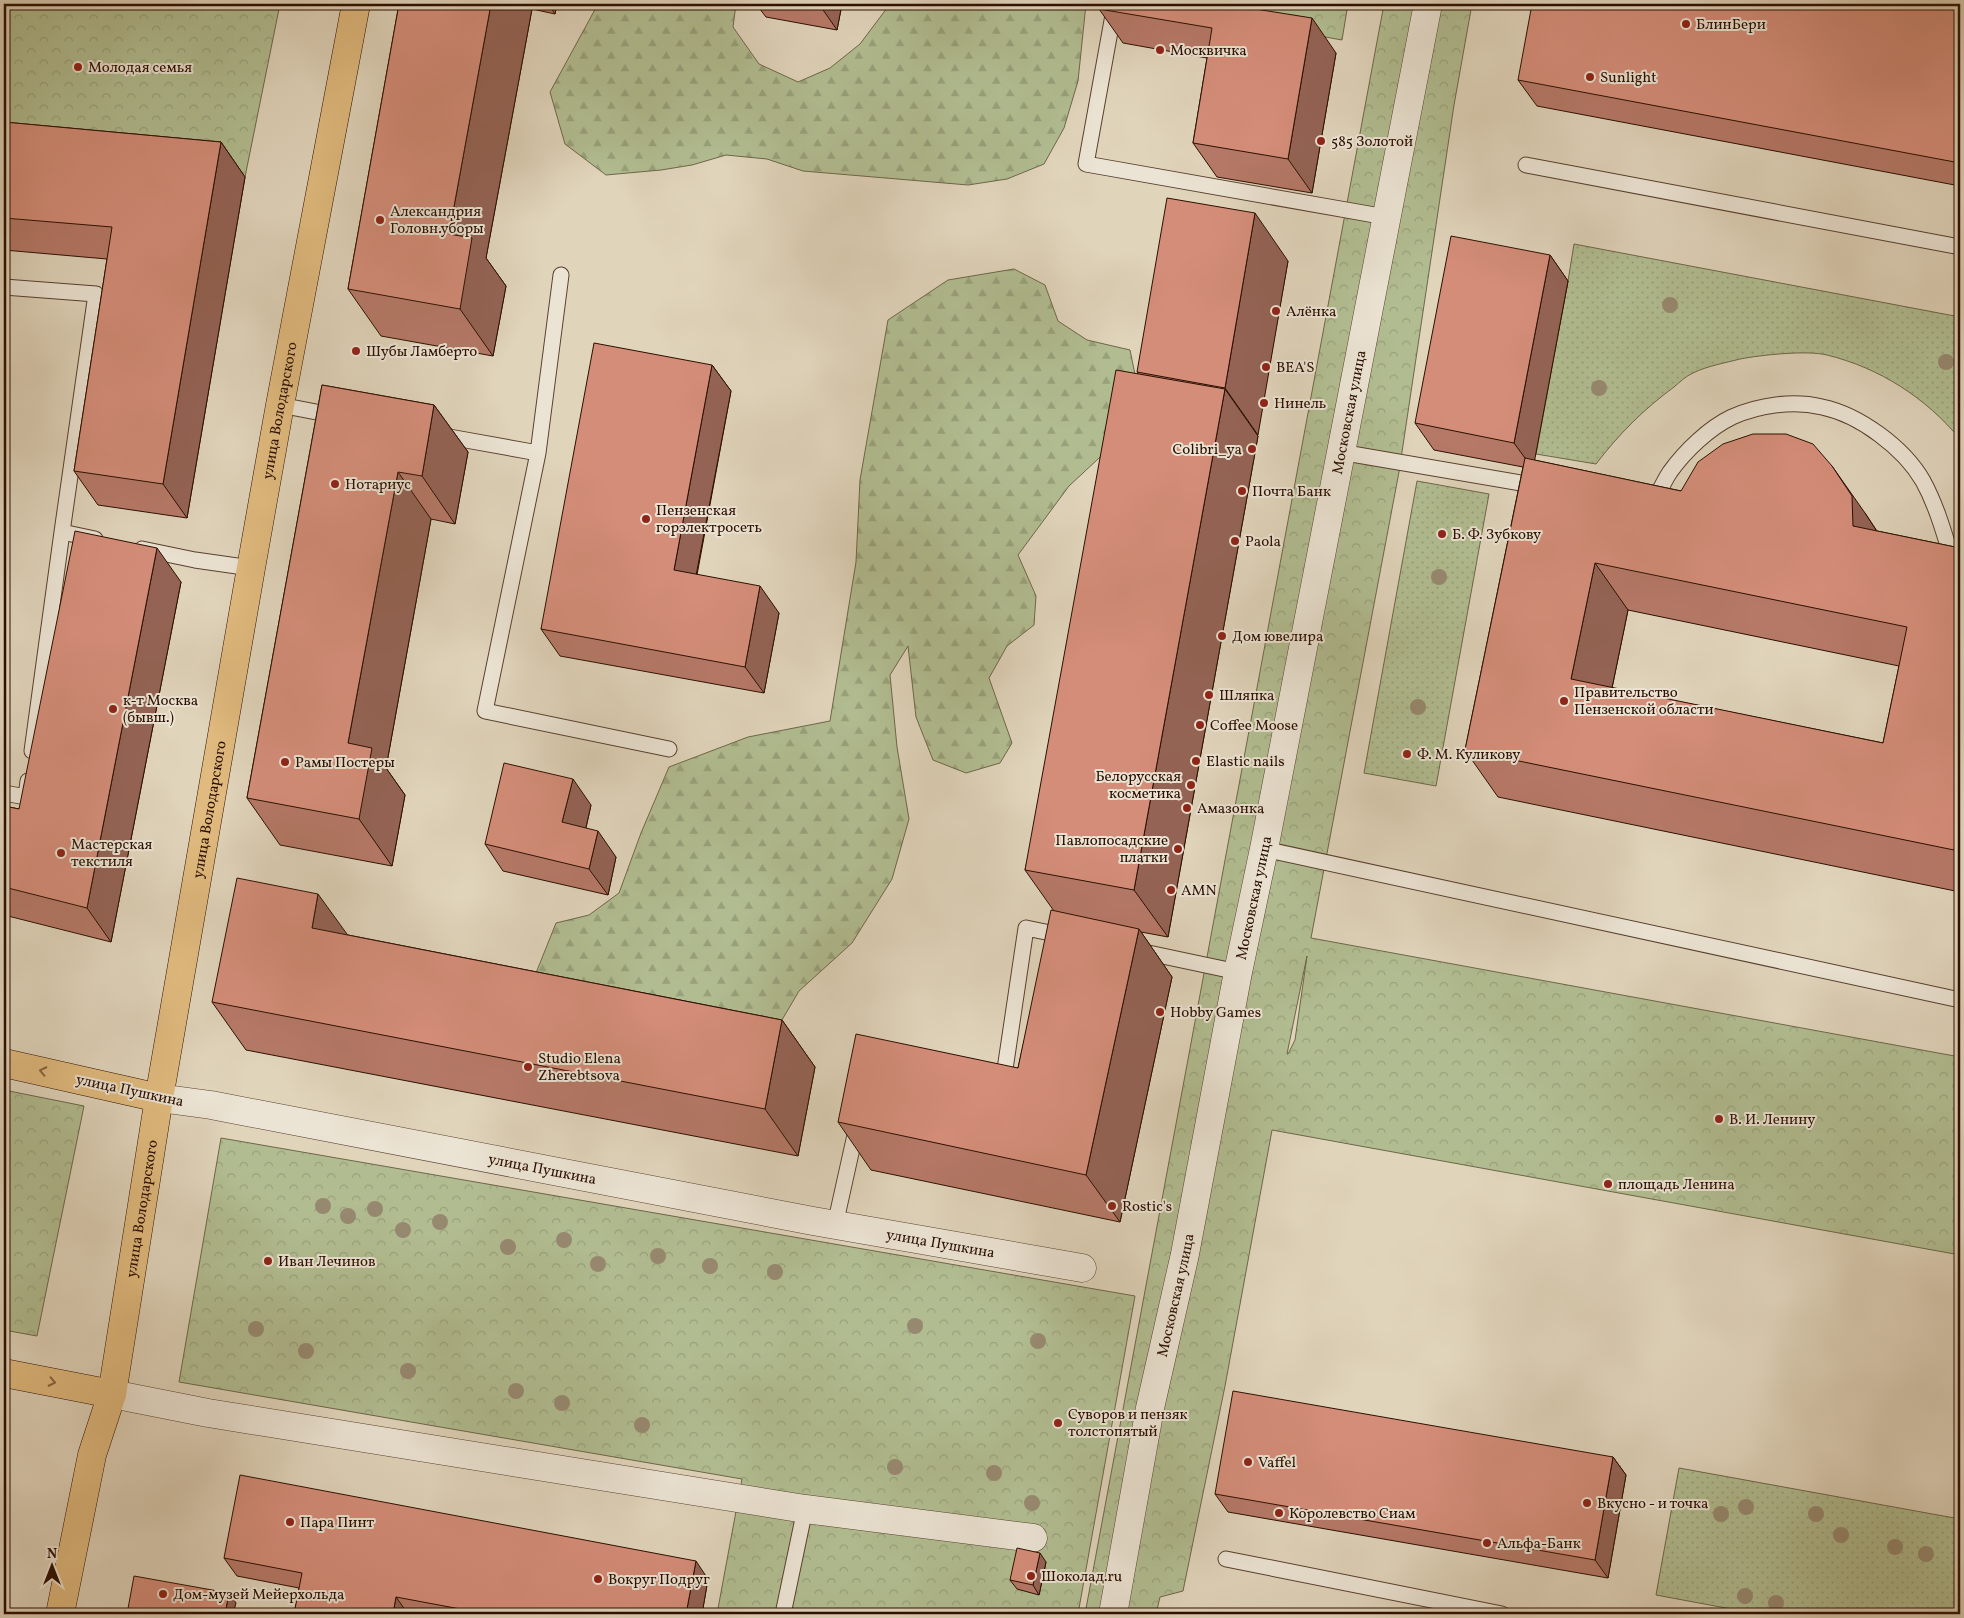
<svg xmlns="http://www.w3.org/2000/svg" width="1964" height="1618" font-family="Vollkorn,serif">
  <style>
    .grass { fill: url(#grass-dots); stroke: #6e6648 }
    .forest { fill: url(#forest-firs); stroke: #6e6648 }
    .park { fill: url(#park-crowns); stroke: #6e6648; fill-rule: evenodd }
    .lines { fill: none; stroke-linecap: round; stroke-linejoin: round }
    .lane-casing { stroke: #59402f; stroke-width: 17 }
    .street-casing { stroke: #59402f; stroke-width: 29 }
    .primary-casing { stroke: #2c0f00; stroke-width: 29 }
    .lane { stroke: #ebe3d3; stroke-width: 15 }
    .street { stroke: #ebe3d3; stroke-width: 28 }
    .primary { stroke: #e0ba7e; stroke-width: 28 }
    .tree { fill: #978970 }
    .wall { fill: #b67968; stroke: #2c0f00; fill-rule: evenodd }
    .shaded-wall { fill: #946355; stroke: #2c0f00 }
    .building { fill: #d48d79; stroke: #2c0f00; fill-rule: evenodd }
    .oneway { stroke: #86643f }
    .poi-dot { fill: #8f2418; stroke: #ebe3d3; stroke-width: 2 }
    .labels { text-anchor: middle; stroke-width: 4; stroke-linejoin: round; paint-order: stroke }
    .poi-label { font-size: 15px; fill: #2c0f00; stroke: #ebe3d3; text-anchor: start }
    .street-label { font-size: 15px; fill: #2c0f00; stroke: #ebe3d3 }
  </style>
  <defs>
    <pattern id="grass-dots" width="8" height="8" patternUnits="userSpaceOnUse" patternTransform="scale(1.25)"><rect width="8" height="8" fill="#b1bd91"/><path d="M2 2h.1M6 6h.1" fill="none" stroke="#98a17b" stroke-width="1.8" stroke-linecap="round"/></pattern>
    <pattern id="forest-firs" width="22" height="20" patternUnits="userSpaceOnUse" patternTransform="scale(1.25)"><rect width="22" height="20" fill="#b1bd91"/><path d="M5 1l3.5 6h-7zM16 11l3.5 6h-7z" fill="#98a17b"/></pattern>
    <pattern id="park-crowns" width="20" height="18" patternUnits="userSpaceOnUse" patternTransform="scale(1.25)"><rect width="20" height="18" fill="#b1bd91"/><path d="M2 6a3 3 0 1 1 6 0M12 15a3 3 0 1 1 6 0" fill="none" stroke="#98a17b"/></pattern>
  </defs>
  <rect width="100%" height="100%" fill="#e0d4bb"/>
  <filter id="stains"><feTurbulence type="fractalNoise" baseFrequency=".004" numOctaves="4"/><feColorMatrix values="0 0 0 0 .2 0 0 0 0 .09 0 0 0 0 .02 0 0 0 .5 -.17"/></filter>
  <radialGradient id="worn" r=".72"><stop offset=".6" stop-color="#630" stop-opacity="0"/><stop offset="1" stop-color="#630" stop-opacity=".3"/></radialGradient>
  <path class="grass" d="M 1574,244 L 1960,317 L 1960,439 C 1926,398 1880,368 1827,355 C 1807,350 1761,355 1740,359 C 1725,363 1707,366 1693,373 C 1686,376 1680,382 1674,387 C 1644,409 1619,434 1596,464 L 1536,454 L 1568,281 Z
    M 1417,481 L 1489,494 L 1436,786 L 1364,773 Z
    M 1679,1468 L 1960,1519 L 1960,1614 L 1758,1614 L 1656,1595 Z"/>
  <path class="forest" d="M 598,4 L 736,4 L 733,27 L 759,64 L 798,82 L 830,68 L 860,44 L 890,4 L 1086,4 L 1078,81 L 1064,128 L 1044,164 L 1007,179 L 968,185 L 803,171 L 767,159 L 726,155 L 692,165 L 661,170 L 606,175 L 565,144 L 550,92 Z
    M 1014,269 L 1045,285 L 1058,321 L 1087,340 L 1130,350 L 1139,394 L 1112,446 L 1069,486 L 1018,555 L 1036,596 L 1034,625 L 1007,646 L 989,678 L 1012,743 L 1000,763 L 966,773 L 933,760 L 916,717 L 908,646 L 890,675 L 897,747 L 909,819 L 892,879 L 852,943 L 799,991 L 769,1042 L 534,978 L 556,923 L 589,915 L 619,893 L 641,833 L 669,767 L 748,737 L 830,721 L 856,562 L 860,480 L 888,320 L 948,280 Z"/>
  <path class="park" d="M 4,4 L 280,4 L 245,177 L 4,154 Z
    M 1239,4 L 1348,4 L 1342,40 L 1236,21 Z
    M 1384,4 L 1472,4 L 1454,105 L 1399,472 L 1311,938 L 1960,1057 L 1960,1255 L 1272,1130 L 1225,1386 L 1183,1591 L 1160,1597 L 1156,1614 L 1085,1614 ZM 1307,956 L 1295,1040 L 1288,1054 L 1287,1054 Z
    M 4,1090 L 84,1106 L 37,1336 L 4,1330 Z
    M 221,1138 L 1135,1296 L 1078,1614 L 717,1614 L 742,1479 L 179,1382 Z"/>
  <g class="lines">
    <g class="lane-casing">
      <path id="lane" d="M 1115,4 L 1086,164 L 1386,217
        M 1526,165 L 1960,247
        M 4,287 L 96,294 L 62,532 L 95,539
        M 280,405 L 337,416
        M 438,435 L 538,453 L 561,275
        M 1340,452 L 1538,486
        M 538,453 L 485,711 L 669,749
        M 1650,502 L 1654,502 C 1659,492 1664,481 1670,472 C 1685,451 1709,428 1732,417 C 1759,405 1793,400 1822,407 C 1860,415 1904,448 1923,481 C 1935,503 1942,526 1949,549 L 1960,551
        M 142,549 L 195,560 L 251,568
        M 32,751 L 62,532
        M 4,793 L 26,797 L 28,781
        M 1264,849 L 1960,1000
        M 1139,951 L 1238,972
        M 994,1075 L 1004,1076 L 1026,928 L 1065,936
        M 835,1225 L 857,1126
        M 1226,1559 L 1502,1614
        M 783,1614 L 805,1509"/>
    </g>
    <g class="street-casing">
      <g id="street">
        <path id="s1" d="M 159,1098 L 211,1105 L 813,1221 L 1082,1268"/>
        <path d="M 112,1394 L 208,1413 L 805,1509 L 1033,1538"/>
        <path id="s2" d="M 1113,1614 L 1150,1408 L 1185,1254 L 1238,972 L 1264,849 L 1428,4"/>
      </g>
    </g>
    <g class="primary-casing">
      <g id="primary">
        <path d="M 4,1063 L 159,1098"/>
        <path d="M 4,1373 L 112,1394"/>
        <path id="s3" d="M 60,1614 L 92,1455 L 112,1394 L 159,1098 L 251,568 L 280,405 L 356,4"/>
      </g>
    </g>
    <use href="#lane" class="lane"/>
    <use href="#street" class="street"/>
    <use href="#primary" class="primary"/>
  </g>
  <g class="tree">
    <circle cx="1670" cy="305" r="8"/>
    <circle cx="1946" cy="362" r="8"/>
    <circle cx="1599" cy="388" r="8"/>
    <circle cx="1439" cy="577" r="8"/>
    <circle cx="1418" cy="707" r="8"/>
    <circle cx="323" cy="1206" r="8"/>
    <circle cx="375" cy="1209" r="8"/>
    <circle cx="348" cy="1216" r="8"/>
    <circle cx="440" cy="1222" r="8"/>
    <circle cx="403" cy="1230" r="8"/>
    <circle cx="564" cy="1240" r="8"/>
    <circle cx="508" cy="1247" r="8"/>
    <circle cx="658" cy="1256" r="8"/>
    <circle cx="598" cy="1264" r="8"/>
    <circle cx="710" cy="1266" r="8"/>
    <circle cx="775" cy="1272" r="8"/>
    <circle cx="915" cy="1326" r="8"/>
    <circle cx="256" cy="1329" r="8"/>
    <circle cx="1038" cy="1341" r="8"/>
    <circle cx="306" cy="1351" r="8"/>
    <circle cx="408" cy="1371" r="8"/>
    <circle cx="516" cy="1391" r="8"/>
    <circle cx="562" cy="1403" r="8"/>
    <circle cx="642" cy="1425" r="8"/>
    <circle cx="895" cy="1467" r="8"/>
    <circle cx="994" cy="1473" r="8"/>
    <circle cx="1032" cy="1503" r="8"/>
    <circle cx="1746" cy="1507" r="8"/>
    <circle cx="1721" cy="1514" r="8"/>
    <circle cx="1816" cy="1514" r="8"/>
    <circle cx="1841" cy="1535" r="8"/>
    <circle cx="1895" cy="1547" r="8"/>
    <circle cx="1926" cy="1554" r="8"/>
    <circle cx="1745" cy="1596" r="8"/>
    <circle cx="1776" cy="1603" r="8"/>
  </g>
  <path class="wall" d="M 399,4 L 557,4 L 555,14 L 532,9 L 486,258 L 506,286 L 493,356 L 381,336 L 348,289 Z
    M 756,4 L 842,4 L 837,30 L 766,17 Z
    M 1229,4 L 1229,5 L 1336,53 L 1312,193 L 1217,177 L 1193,143 L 1207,58 L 1123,43 L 1099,9 Z
    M 1960,4 L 1960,186 L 1537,106 L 1518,80 Z
    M 4,122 L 221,142 L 245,177 L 187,518 L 98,505 L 74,471 L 107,259 L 4,250 Z
    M 1550,255 L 1568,281 L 1534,460 L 1681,491 L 1865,513 L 1877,531 L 1960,548 L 1960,892 L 1498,797 L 1465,750 L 1523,467 L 1434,450 L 1415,423 ZM 1628,610 L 1899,666 L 1883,743 L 1612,688 Z
    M 1288,261 L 1257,435 L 1258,436 L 1168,937 L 1141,932 L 1172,977 L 1120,1222 L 871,1170 L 838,1122 L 1018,1068 L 1054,911 L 1025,870 L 1138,373 L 1137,372 Z
    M 712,365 L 731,391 L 697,575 L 779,613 L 764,693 L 560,656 L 541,629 Z
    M 322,385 L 434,405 L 468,452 L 455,524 L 431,519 L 386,768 L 405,795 L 392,866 L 280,845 L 247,798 Z
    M 181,582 L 111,942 L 4,915 L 4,806 L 19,809 Z
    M 591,805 L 586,828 L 616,857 L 608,895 L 503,871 L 485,844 Z
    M 348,935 L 782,1020 L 815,1067 L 798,1156 L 246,1050 L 212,1002 Z
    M 1613,1457 L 1626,1475 L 1608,1578 L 1228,1512 L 1215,1494 Z
    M 224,1558 L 708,1579 L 702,1614 L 294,1614 L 299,1588 L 237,1576 Z
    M 1046,1562 L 1039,1595 L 1017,1589 L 1010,1580 Z"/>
  <path class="shaded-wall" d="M 491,4 L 528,4 L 532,9 L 486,258 L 506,286 L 493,356 L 460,309 L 449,234 Z
    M 548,4 L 557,4 L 555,14 Z
    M 819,4 L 842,4 L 837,30 Z
    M 1312,18 L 1336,53 L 1312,193 L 1288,159 Z
    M 221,142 L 245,177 L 187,518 L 163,484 Z
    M 1255,213 L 1288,261 L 1258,435 L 1225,388 Z
    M 1550,255 L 1568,281 L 1533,469 L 1514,443 Z
    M 712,365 L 731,391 L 692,597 L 674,570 Z
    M 1225,389 L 1258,436 L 1168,937 L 1134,890 Z
    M 434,405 L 468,452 L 455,524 L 422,476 Z
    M 1832,466 L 1865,513 L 1885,544 L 1853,526 Z
    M 398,472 L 431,519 L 386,768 L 405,795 L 392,866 L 359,819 L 348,743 Z
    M 157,548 L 181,582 L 111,942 L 87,908 Z
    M 1595,563 L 1628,610 L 1604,727 L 1571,679 Z
    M 760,586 L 779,613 L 764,693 L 745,667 Z
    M 573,779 L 591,805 L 581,849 L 562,822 Z
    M 1960,818 L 1960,860 L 1954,850 Z
    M 598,831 L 616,857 L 608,895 L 589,869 Z
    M 318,894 L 352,941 L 312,928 Z
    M 1139,929 L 1172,977 L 1120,1222 L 1086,1175 Z
    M 782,1020 L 815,1067 L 798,1156 L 765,1109 Z
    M 1613,1457 L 1626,1475 L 1608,1578 L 1595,1560 Z
    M 1040,1553 L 1046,1562 L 1039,1595 L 1033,1585 Z
    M 696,1561 L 708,1579 L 702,1614 L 686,1614 Z
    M 229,1593 L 236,1603 L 233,1614 L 225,1614 Z
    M 396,1597 L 408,1614 L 393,1614 Z"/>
  <path class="building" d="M 399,4 L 491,4 L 449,234 L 472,238 L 460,309 L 348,289 Z
    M 1100,4 L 1224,4 L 1312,18 L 1288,159 L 1193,143 L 1212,28 L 1099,9 Z
    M 1532,4 L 1960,4 L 1960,163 L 1518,80 Z
    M 4,122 L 221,142 L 163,484 L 74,471 L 112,227 L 4,218 Z
    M 1167,198 L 1255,213 L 1225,388 L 1137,372 Z
    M 1451,236 L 1550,255 L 1514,443 L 1415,423 Z
    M 594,343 L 712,365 L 674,570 L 760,586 L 745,667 L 541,629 Z
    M 1116,370 L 1225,389 L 1134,890 L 1025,870 Z
    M 322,385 L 434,405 L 422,476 L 398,472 L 348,743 L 372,748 L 359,819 L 247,798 Z
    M 1753,434 L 1786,434 L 1813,444 L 1832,466 L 1852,496 L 1853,526 L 1960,548 L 1960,818 L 1954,850 L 1465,750 L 1525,458 L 1681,491 L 1698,462 L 1723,444 ZM 1595,563 L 1907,627 L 1883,743 L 1571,679 Z
    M 75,531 L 157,548 L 87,908 L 4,887 L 4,806 L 19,809 Z
    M 504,763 L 573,779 L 562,822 L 598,831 L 589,869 L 485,844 Z
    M 237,878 L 318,894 L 312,928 L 782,1020 L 765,1109 L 212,1002 Z
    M 1051,910 L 1139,929 L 1086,1175 L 838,1122 L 856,1034 L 1018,1068 Z
    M 1233,1391 L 1613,1457 L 1595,1560 L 1215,1494 Z
    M 240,1475 L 696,1561 L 686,1614 L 487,1614 L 396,1597 L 393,1614 L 294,1614 L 302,1573 L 224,1558 Z
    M 1017,1548 L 1040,1553 L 1033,1585 L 1010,1580 Z
    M 134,1576 L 229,1593 L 225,1614 L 127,1614 Z"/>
  <defs><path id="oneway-chevron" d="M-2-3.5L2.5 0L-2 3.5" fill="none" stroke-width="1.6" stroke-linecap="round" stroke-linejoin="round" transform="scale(1.25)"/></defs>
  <g class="oneway">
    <use href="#oneway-chevron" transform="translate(43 1071) rotate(-168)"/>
    <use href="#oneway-chevron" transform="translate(52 1382) rotate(12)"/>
  </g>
  <g class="poi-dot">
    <circle cx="1686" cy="24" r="5"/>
    <circle cx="1160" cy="50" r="5"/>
    <circle cx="78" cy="67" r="5"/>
    <circle cx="1590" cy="77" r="5"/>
    <circle cx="1321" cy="141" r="5"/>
    <circle cx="380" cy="220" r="5"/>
    <circle cx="1276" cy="311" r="5"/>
    <circle cx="356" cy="351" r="5"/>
    <circle cx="1266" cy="367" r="5"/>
    <circle cx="1264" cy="403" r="5"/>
    <circle cx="1252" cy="449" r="5"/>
    <circle cx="335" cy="484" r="5"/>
    <circle cx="1242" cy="491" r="5"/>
    <circle cx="646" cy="519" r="5"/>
    <circle cx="1442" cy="534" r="5"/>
    <circle cx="1235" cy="541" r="5"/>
    <circle cx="1222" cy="636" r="5"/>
    <circle cx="1209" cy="695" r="5"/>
    <circle cx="1564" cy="701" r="5"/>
    <circle cx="113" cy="709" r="5"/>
    <circle cx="1200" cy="725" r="5"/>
    <circle cx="1407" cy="754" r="5"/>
    <circle cx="1196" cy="761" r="5"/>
    <circle cx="285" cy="762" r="5"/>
    <circle cx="1191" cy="785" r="5"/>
    <circle cx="1187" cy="808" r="5"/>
    <circle cx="1178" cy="849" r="5"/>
    <circle cx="61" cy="853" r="5"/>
    <circle cx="1171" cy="890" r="5"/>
    <circle cx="1160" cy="1012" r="5"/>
    <circle cx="528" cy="1067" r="5"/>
    <circle cx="1719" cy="1119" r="5"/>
    <circle cx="1608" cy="1184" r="5"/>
    <circle cx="1112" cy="1206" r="5"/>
    <circle cx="268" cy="1261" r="5"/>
    <circle cx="1058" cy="1423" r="5"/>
    <circle cx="1248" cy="1462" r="5"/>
    <circle cx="1587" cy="1503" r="5"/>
    <circle cx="1279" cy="1513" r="5"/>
    <circle cx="290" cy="1522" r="5"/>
    <circle cx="1487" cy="1543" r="5"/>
    <circle cx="1031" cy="1576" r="5"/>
    <circle cx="598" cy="1579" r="5"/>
    <circle cx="163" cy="1594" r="5"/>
  </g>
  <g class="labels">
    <g class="poi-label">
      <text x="1696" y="29">БлинБери</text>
      <text x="1170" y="55">Москвичка</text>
      <text x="88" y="72">Молодая семья</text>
      <text x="1600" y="82">Sunlight</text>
      <text x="1331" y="146">585 Золотой</text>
      <text x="390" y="216">Александрия<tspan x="390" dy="17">Головн.уборы</tspan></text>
      <text x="1286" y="316">Алёнка</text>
      <text x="366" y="356">Шубы Ламберто</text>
      <text x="1276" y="372">BEA'S</text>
      <text x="1274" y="408">Нинель</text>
      <text x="1242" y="454" text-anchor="end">Colibri_ya</text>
      <text x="345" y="489">Нотариус</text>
      <text x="1252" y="496">Почта Банк</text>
      <text x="656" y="515">Пензенская<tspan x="656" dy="17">горэлектросеть</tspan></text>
      <text x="1452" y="539">Б. Ф. Зубкову</text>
      <text x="1245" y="546">Paola</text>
      <text x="1232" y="641">Дом ювелира</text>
      <text x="1574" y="697">Правительство<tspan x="1574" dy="17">Пензенской области</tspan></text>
      <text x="1219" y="700">Шляпка</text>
      <text x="123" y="705">к-т Москва<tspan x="123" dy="17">(бывш.)</tspan></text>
      <text x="1210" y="730">Coffee Moose</text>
      <text x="1417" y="759">Ф. М. Куликову</text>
      <text x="1206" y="766">Elastic nails</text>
      <text x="295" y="767">Рамы Постеры</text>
      <text x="1181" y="781" text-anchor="end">Белорусская<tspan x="1181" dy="17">косметика</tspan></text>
      <text x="1197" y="813">Амазонка</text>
      <text x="1168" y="845" text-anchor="end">Павлопосадские<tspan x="1168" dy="17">платки</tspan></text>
      <text x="71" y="849">Мастерская<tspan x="71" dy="17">текстиля</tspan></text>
      <text x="1181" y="895">AMN</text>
      <text x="1170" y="1017">Hobby Games</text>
      <text x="538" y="1063">Studio Elena<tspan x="538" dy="17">Zherebtsova</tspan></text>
      <text x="1729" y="1124">В. И. Ленину</text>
      <text x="1618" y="1189">площадь Ленина</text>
      <text x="1122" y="1211">Rostic's</text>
      <text x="278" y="1266">Иван Лечинов</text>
      <text x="1068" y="1419">Суворов и пензяк<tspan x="1068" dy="17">толстопятый</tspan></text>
      <text x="1258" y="1467">Vaffel</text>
      <text x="1597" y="1508">Вкусно - и точка</text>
      <text x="1289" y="1518">Королевство Сиам</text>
      <text x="300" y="1527">Пара Пинт</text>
      <text x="1497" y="1548">Альфа-Банк</text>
      <text x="1041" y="1581">Шоколад.ru</text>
      <text x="608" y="1584">Вокруг Подруг</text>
      <text x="173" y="1599">Дом-музей Мейерхольда</text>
    </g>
    <g class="street-label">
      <text dy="5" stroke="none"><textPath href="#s3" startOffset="1224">улица Володарского</textPath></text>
      <text dy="5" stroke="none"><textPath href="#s2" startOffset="1225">Московская улица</textPath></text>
      <text dy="5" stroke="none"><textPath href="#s3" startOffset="819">улица Володарского</textPath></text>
      <text dy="5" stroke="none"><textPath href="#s2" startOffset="730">Московская улица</textPath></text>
      <text transform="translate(130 1090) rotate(12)" y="5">улица Пушкина</text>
      <text dy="5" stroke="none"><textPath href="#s1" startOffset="390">улица Пушкина</textPath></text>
      <text dy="5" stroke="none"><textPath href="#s3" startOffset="414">улица Володарского</textPath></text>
      <text dy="5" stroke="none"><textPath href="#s1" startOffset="795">улица Пушкина</textPath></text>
      <text dy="5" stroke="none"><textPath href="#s2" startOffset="325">Московская улица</textPath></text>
    </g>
  </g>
  <rect width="1964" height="1618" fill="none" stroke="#e0d4bb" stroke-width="20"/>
  <rect x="5" y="5" width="1954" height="1608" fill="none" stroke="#2c0f00" stroke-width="2.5"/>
  <rect x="10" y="10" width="1944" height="1598" fill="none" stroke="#2c0f00"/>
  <g transform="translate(52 1566)" stroke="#ebe3d3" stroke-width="4" paint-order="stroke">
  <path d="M0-4L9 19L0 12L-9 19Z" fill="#2c0f00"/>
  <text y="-8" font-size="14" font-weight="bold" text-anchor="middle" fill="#2c0f00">N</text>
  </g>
  <rect width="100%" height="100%" filter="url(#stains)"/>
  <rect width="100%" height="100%" fill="url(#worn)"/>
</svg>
